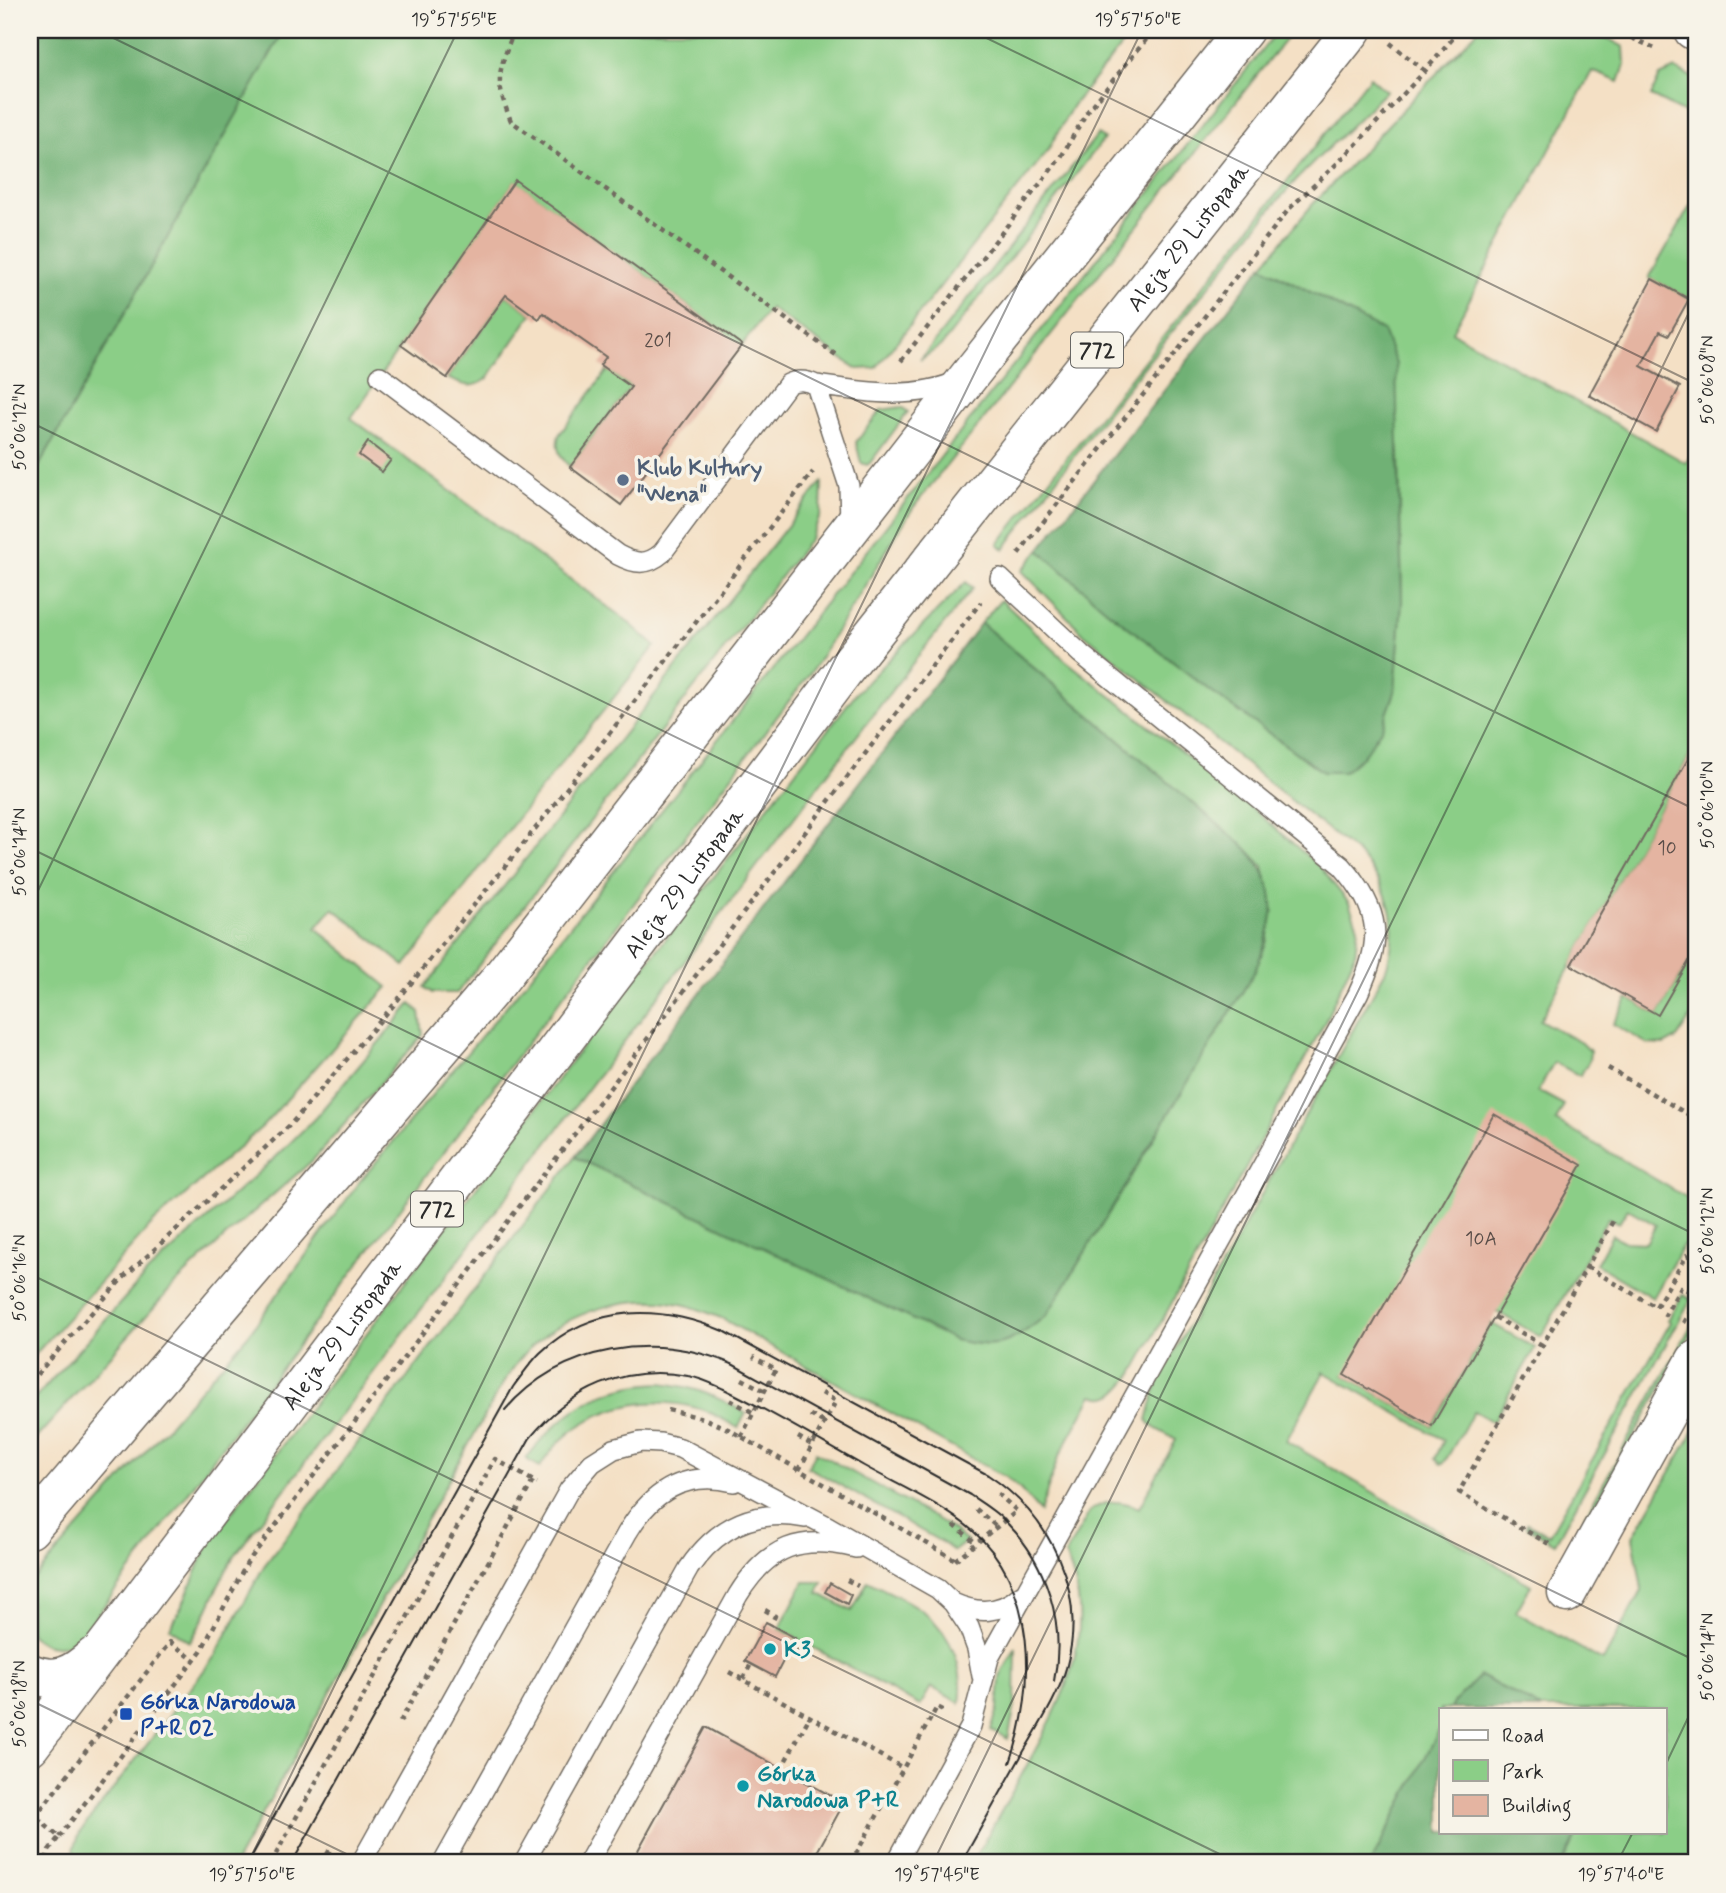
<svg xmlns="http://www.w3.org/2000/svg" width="1726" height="1893" font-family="Mynerve,sans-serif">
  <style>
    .green { fill: #8bce87; stroke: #5b7c59; stroke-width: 2 }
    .forest { fill: #70b174; stroke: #4e6e50; stroke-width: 2 }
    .building { fill: #e4b4a1 }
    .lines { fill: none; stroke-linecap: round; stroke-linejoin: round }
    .service-casing { stroke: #716a61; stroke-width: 22 }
    .minor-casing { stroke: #716a61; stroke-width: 41 }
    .primary-casing { stroke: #716a61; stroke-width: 41 }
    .path { stroke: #716a61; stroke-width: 4.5; stroke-dasharray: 5 5; stroke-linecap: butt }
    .service { stroke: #fff; stroke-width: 19 }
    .minor { stroke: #fff; stroke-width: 38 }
    .primary { stroke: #fff; stroke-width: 38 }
    .tram { stroke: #2b2b2b; stroke-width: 2 }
    .ticks { fill: none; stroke: #2b2b2b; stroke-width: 2; stroke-opacity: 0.45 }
    .service-dot { fill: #5c6f8a; stroke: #f7f3e8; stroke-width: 2.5 }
    .culture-dot { fill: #0f9aa8; stroke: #f7f3e8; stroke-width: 2.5 }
    .transit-dot { fill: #1a4fb4; stroke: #f7f3e8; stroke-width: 2.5 }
    .labels { text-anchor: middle; stroke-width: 7; stroke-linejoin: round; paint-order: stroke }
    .number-label { font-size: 19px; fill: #594d48 }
    .shield { fill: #f7f3e8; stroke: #686764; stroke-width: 2 }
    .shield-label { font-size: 21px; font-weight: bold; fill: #2b2b2b }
    .street-label { font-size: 23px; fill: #2b2b2b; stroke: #f7f3e8 }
    .service-label { font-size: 23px; font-weight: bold; fill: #4e5e75; stroke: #f7f3e8; text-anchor: start }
    .culture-label { font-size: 23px; font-weight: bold; fill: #0d838f; stroke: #f7f3e8; text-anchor: start }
    .transit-label { font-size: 23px; font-weight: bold; fill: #164399; stroke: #f7f3e8; text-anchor: start }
    .neatline { fill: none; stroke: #2b2b2b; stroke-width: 2.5 }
    .ticks-label { font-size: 18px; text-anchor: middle; fill: #2b2b2b }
  </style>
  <rect width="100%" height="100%" fill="#f7f3e8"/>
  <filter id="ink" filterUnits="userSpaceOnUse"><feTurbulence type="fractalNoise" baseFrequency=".0143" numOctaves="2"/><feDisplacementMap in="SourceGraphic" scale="14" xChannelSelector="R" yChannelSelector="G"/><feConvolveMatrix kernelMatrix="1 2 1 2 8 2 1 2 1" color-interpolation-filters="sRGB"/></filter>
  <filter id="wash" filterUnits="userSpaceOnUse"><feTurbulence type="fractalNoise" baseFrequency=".00686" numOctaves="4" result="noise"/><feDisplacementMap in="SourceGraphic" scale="28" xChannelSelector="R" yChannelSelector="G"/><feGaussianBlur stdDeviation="1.57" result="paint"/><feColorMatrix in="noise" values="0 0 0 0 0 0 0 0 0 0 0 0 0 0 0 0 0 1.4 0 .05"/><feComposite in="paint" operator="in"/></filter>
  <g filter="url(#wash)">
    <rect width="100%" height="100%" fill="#f4e0c5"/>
    <path class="green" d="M 284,30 L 1134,30 L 1073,105 L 1048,150 L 876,368 L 857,369 L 770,308 L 742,345 L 515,181 L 351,418 L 627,621 L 655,646 L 517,819 L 405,966 L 333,908 L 316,928 L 388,987 L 263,1126 L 152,1224 L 30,1360 L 30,482 Z
      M 1278,30 L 1293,30 L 913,508 L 812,671 L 369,1250 L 83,1634 C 67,1651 45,1650 30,1633 L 30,1583 L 248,1335 L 360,1181 L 519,991 Z
      M 1478,30 L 1592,30 L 1624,47 L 1625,65 L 1619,82 L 1592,71 L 1452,332 L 1686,463 L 1696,447 L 1696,745 L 1540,1020 L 1583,1044 L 1590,1051 L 1589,1061 L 1580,1076 L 1554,1062 L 1538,1091 L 1564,1105 L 1556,1121 L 1696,1203 L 1696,1252 L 1683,1245 L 1653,1298 L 1596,1264 L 1612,1235 L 1625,1242 L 1646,1243 L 1656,1225 L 1628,1209 L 1619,1223 L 1608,1218 L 1541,1337 L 1497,1312 L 1344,1375 L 1432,1426 L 1491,1323 L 1535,1348 L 1493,1422 L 1474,1411 L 1444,1463 L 1441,1464 L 1435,1459 L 1444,1440 L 1324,1372 L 1286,1441 L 1531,1585 L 1516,1612 L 1603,1661 L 1642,1589 L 1633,1537 L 1696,1427 L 1696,1863 L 1562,1863 L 1578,1832 L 1665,1832 L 1665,1709 L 1542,1709 L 1480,1676 L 1453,1703 L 1450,1709 L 1441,1709 L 1441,1727 L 1371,1863 L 972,1863 C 990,1831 1009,1798 1027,1765 C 1063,1700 1101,1629 1065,1555 L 1090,1511 C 1106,1499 1121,1500 1139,1508 L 1176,1440 L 1153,1427 L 1147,1420 L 1158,1381 L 1385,972 C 1401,925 1391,888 1357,853 L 1084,634 L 1022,571 L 1039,550 L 1104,608 L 1209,690 L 1323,772 L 1382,728 L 1395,692 L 1402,601 L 1399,450 L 1383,331 L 1262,266 L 1312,205 Z
      M 1675,69 L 1696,79 L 1696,119 L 1651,96 L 1660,76 Z
      M 1370,77 L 1386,91 L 1297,179 L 1274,205 L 1099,423 L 1004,549 L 998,544 Z
      M 1098,134 L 1104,139 L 942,345 L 920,360 Z
      M 1696,196 L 1696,303 L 1649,278 Z
      M 506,295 L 532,314 L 487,379 C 472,390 462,385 447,378 Z
      M 608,370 L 631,387 L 570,467 C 560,457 555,448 559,435 Z
      M 902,407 L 908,412 L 870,463 L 867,465 L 861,463 L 856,442 L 881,410 Z
      M 822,482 L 821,514 L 810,539 L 457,993 L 433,993 L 425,987 Z
      M 966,582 L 973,588 L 922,651 L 767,853 L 235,1555 C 217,1582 208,1615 190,1642 L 170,1628 L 182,1606 L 208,1544 L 582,1047 L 857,692 Z
      M 1001,600 L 1064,659 L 1250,806 L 1320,867 L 1349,903 L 1358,927 L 1355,955 L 1324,1024 L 1133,1374 C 1120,1388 1114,1403 1093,1395 L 1058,1458 L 1040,1512 L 1019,1488 L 1005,1477 L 721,1318 C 708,1313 695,1307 681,1304 C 629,1293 570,1311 531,1347 C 518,1359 508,1375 499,1390 L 235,1863 L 79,1863 L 74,1849 L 80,1832 L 215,1656 L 264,1566 L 575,1157 L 955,1340 C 1003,1350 1009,1344 1047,1315 L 1255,971 L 1267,941 L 1273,911 L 1263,866 L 1247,849 L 981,623 Z
      M 1696,949 L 1696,1009 L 1677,1038 L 1664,1045 L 1648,1044 L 1613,1024 L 1628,998 L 1658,1015 Z
      M 411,1004 L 420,1012 L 423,1035 L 313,1160 L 226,1236 L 175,1284 L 30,1445 L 30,1404 L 148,1272 L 277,1156 L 316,1117 Z
      M 1683,1294 L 1691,1299 L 1555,1543 L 1526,1526 L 1527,1523 L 1549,1535 L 1671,1322 L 1668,1320 Z
      M 1696,1317 L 1696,1325 L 1577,1539 L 1569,1545 Z
      M 661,1383 C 696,1387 716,1396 746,1413 L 738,1428 C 726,1421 713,1413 700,1409 C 641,1391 573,1412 540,1467 L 526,1459 C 562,1411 601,1385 661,1383 Z
      M 816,1452 L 942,1522 L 967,1541 L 954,1551 L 943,1543 L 808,1467 Z
      M 868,1581 C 887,1592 910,1600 926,1614 C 952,1635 965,1670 960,1703 L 931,1687 L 920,1706 L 779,1629 L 804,1582 L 823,1582 L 818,1593 L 852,1611 Z
      M 1016,1647 L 1015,1706 L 1008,1739 L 991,1730 L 998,1709 L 1000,1677 Z"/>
    <path class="forest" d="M 30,30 L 284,30 L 30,482 Z
      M 1262,266 L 1383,331 L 1396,364 L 1402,601 L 1395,692 L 1382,728 L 1362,757 L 1344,772 L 1323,772 L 1209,690 L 1104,608 L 1039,550 Z
      M 981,623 L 1247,849 C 1285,892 1274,922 1255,971 L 1047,1315 C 1009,1344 1003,1350 955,1340 L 575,1157 Z
      M 1480,1676 L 1542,1709 L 1450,1709 L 1453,1703 Z
      M 1441,1727 L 1441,1832 L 1578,1832 L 1562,1863 L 1371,1863 Z"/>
    <g id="blocks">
      <path class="building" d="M 515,180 L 742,345 L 621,505 L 570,467 L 631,387 L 600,365 L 606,357 L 543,313 L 539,319 L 506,295 L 447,378 L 401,345 Z
        M 1652,279 L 1689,299 L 1669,335 L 1660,331 L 1641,366 L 1680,387 L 1656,432 L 1589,395 Z
        M 368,442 L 391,460 L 382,472 L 359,455 Z
        M 1696,745 L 1696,949 L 1658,1015 L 1571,965 Z
        M 1494,1114 L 1582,1165 L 1432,1426 L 1344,1375 Z
        M 830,1583 L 851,1595 L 847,1604 L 825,1592 Z
        M 766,1622 L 795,1638 L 775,1677 L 745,1661 Z
        M 706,1727 L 844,1803 L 811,1863 L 631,1863 Z"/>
    </g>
  </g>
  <g filter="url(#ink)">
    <use href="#blocks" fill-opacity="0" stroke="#716a61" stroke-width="2"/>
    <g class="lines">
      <g class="service-casing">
        <path id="service" d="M 380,376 L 618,555 C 635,564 647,566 662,553 L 788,384 C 798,379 806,380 816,385 C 863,392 915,401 960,380
          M 816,385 L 849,486 L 850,522
          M 953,1603 C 977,1614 1001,1614 1021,1595
          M 361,1863 L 569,1490 L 592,1463 L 614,1449 L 641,1442 L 660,1443 L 680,1448 L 829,1527 L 938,1589 L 953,1603 L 969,1627 L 977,1649 L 982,1676
          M 443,1863 L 627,1533 C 651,1492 685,1470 734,1482
          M 524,1863 L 689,1568 C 717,1527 755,1508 805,1518
          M 588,1863 L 738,1595 C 768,1546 801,1534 856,1548
          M 896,1863 L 971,1726 L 989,1658 L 1358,994 C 1383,941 1382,911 1342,866 L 1081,654 L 1000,578"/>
      </g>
      <g class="minor-casing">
        <path id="minor" d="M 1693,30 L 1696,31
          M 1567,1593 L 1696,1360"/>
      </g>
      <g class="primary-casing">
        <g id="primary">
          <path d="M 30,1529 L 496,984 L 969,376 L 1244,30"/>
          <path d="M 30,1673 C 56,1684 73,1675 93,1657"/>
          <path id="s1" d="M 30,1746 L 843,672 L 1352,30"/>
        </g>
      </g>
      <path class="path" d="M 514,30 C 499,73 493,77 511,121 L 836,355
        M 1613,30 L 1657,49
        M 1390,43 L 1425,71
        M 901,361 L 1061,157 L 1087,112 L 1154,30
        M 1018,554 L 1289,209 L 1347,154 L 1425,71 L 1460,30
        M 1696,1060 L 1694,1063 L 1696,1064
        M 1608,1068 L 1696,1119
        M 1587,1267 L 1656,1307 L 1687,1255 L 1696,1260
        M 1495,1317 L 1542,1345
        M 1664,1317 L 1681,1287 L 1696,1295
        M 1684,1323 L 1696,1301
        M 742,1379 L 765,1391
        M 30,1382 L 120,1281 L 290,1125 L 392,1007 L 528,838 L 813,472
        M 730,1400 L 754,1413
        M 668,1410 L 703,1418 L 728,1429 L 954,1559
        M 810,1415 L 825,1423
        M 741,1437 L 776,1369 L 753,1357
        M 798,1437 L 812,1445
        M 799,1470 L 836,1401 L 822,1393
        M 976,1509 L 997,1527
        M 954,1525 L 976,1543
        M 1549,1544 L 1459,1492 L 1613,1221
        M 955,1560 L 1017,1511 L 997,1493
        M 847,1580 L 858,1586
        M 765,1610 L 775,1616 L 771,1624
        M 729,1672 L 903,1768
        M 743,1679 L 751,1664
        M 400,1722 L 533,1481
        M 781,1769 L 810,1716
        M 30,1812 L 59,1837 L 49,1850 L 45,1863
        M 35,1817 L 170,1642 L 194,1660
        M 59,1837 L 201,1651 L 247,1563 L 981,602
        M 271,1863 L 495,1459 L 537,1483
        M 322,1863 L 332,1846
        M 851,1863 L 937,1707 L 943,1710"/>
      <use href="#service" class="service"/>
      <use href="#minor" class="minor"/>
      <use href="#primary" class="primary"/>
      <path class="tram" d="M 505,1410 C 562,1344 655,1332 732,1364 L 970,1495 C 982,1503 995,1511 1005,1521 C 1047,1562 1066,1624 1054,1681
        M 248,1863 L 513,1387 C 522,1375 530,1363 540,1353 C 592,1303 661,1305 723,1331 L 988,1475 C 1050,1516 1087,1591 1067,1665 C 1059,1695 1040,1724 1024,1751 C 1003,1789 982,1826 961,1863
        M 292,1863 L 530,1438 C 570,1389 626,1364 688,1376 C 701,1378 713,1384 724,1389 C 772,1412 818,1440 864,1466 C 900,1486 942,1504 973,1531 C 1037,1587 1037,1688 1010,1763"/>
    </g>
  </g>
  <path class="ticks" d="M 97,30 L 1696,810M 970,30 L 1696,384M 30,422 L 1696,1235M 30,848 L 1696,1661M 30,907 L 458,30M 30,1274 L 1238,1863M 30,1700 L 365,1863M 1665,1766 L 1696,1701M 248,1863 L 1142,30M 933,1863 L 1696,298M 1617,1863 L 1633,1832"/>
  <circle class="service-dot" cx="623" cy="480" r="7"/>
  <g class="culture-dot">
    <circle cx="770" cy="1649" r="7"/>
    <circle cx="743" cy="1786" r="7"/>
  </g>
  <rect class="transit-dot" x="119" y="1707" width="14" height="14" rx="3.5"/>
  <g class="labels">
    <g class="number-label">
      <text x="658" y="347">201</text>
      <text x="1667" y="854">10</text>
      <text x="1481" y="1245">10A</text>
    </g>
    <g class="shield">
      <rect x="1071" y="332.5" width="52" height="35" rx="5"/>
      <rect x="411" y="1191.5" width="52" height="35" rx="5"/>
    </g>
    <g class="shield-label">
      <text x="1097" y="357">772</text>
      <text x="437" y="1216">772</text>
    </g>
    <g class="street-label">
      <text dy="8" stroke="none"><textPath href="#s1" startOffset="1902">Aleja 29 Listopada</textPath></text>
      <text dy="8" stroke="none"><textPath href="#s1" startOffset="1083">Aleja 29 Listopada</textPath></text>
      <text dy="8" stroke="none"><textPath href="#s1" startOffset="516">Aleja 29 Listopada</textPath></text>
    </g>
    <g class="service-label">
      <text x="637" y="475">Klub Kultury<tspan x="637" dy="26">"Wena"</tspan></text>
    </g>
    <g class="culture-label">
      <text x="784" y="1657">K3</text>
      <text x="757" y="1781">Górka<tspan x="757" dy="26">Narodowa P+R</tspan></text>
    </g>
    <g class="transit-label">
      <text x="140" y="1709">Górka Narodowa<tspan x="140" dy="26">P+R 02</tspan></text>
    </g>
  </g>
  <rect width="1726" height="1893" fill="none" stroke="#f7f3e8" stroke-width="77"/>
  <rect x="1439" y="1708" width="228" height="126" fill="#f7f3e8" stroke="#a5a39c" stroke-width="2"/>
  <rect x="1453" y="1730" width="35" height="10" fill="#ffffff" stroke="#a5a39c" stroke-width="2"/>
  <text x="1502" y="1742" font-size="21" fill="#2b2b2b">Road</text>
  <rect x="1453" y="1760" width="35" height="21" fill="#8bce87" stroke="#a5a39c" stroke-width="2"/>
  <text x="1502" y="1778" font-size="21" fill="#2b2b2b">Park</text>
  <rect x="1453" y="1795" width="35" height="21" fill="#e4b4a1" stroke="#a5a39c" stroke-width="2"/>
  <text x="1502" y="1812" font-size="21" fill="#2b2b2b">Building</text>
  <rect x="38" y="38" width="1650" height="1816" class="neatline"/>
  <g class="ticks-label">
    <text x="454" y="25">19°57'55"E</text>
    <text x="1138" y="25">19°57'50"E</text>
    <text transform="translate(1707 380) rotate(-90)" y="6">50°06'08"N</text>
    <text transform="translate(19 427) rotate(-90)" y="6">50°06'12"N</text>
    <text transform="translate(1707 805) rotate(-90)" y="6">50°06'10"N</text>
    <text transform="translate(19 852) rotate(-90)" y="6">50°06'14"N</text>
    <text transform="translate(1707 1231) rotate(-90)" y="6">50°06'12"N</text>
    <text transform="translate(19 1278) rotate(-90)" y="6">50°06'16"N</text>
    <text transform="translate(1707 1657) rotate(-90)" y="6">50°06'14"N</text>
    <text transform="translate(19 1704) rotate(-90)" y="6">50°06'18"N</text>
    <text x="252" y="1880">19°57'50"E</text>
    <text x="937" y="1880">19°57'45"E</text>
    <text x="1621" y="1880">19°57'40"E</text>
  </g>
</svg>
